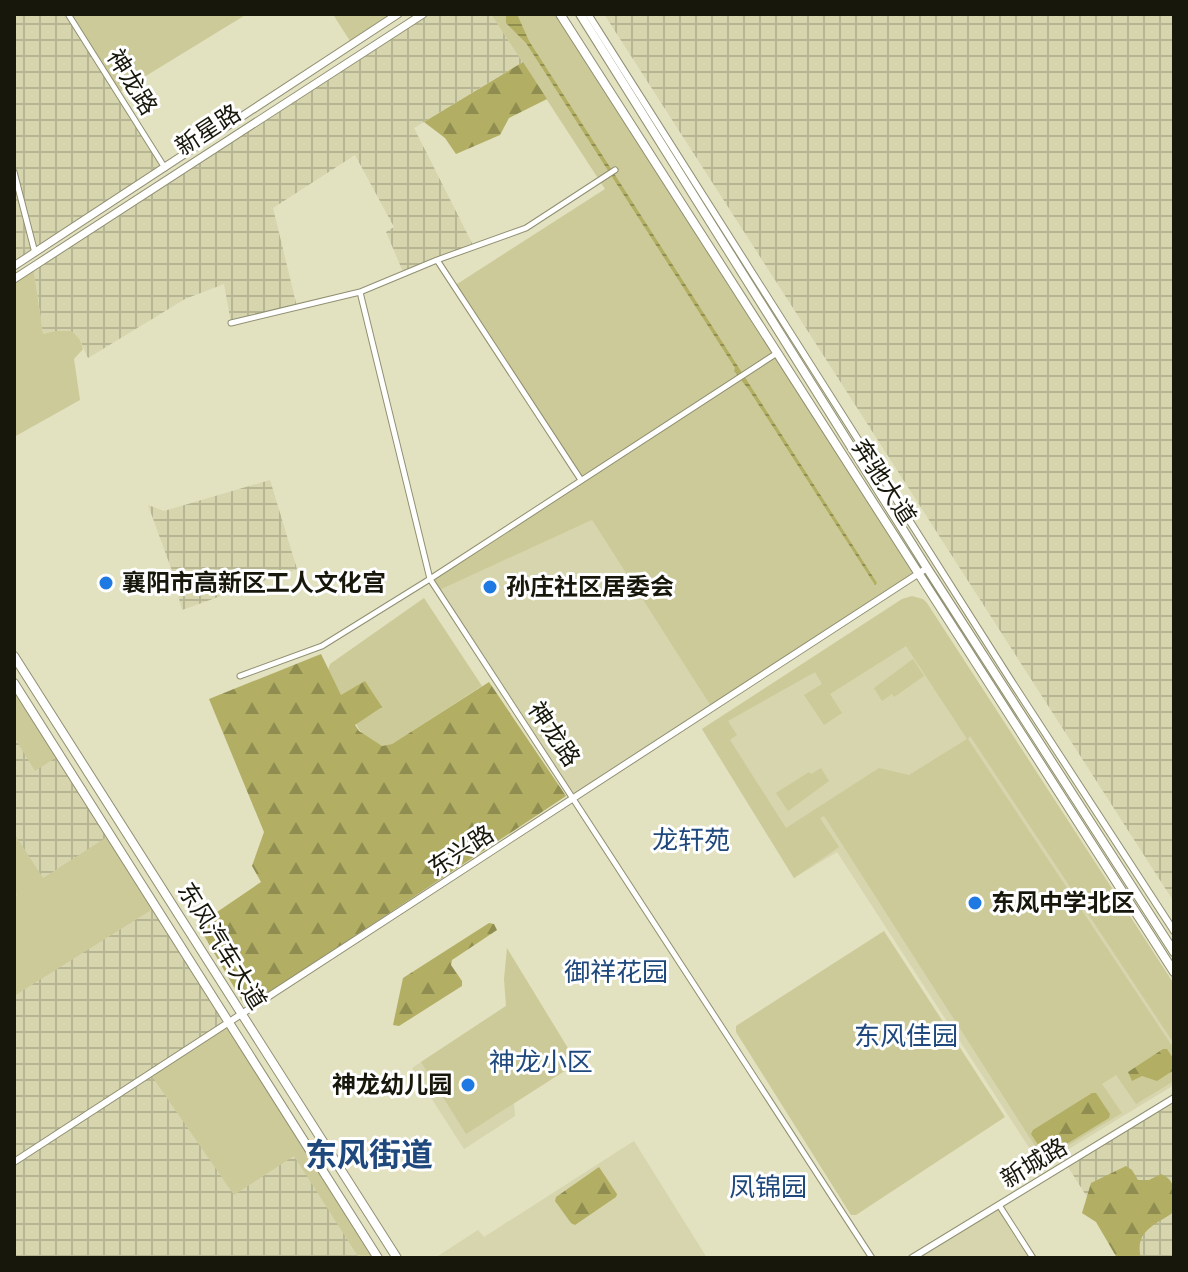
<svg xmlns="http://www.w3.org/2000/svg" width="1188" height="1272" font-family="Rubik,'Noto Sans SC',sans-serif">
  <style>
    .built { fill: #d6d5ae }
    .industrial { fill: url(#industrial-grid) }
    .grass { fill: #ccca98; fill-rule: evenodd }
    .forest { fill: url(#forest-firs) }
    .water { fill: url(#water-rules) }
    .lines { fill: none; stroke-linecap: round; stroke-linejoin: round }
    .minor-casing { stroke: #919072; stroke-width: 7 }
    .tertiary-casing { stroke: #919072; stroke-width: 8 }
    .secondary-casing { stroke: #919072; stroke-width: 9 }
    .primary-casing { stroke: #919072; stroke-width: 10 }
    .minor { stroke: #fff; stroke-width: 5 }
    .tertiary { stroke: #fff; stroke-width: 6 }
    .secondary { stroke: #fff; stroke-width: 7 }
    .primary { stroke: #fff; stroke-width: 8 }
    .poi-dot { fill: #1f79e3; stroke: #fff; stroke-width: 3 }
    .labels { text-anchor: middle; stroke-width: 6; stroke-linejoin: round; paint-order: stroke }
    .street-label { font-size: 24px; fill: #18170b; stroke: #fff }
    .poi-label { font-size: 24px; font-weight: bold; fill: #18170b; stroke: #fff; text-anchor: start }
    .neighbourhood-label { font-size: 26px; fill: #1f487d; stroke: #fff }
    .district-label { font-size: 32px; font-weight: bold; fill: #1f487d; stroke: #fff }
  </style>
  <defs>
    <pattern id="industrial-grid" width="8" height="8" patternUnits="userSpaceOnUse" patternTransform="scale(2)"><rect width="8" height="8" fill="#d6d5ae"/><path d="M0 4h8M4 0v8" fill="none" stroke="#b7b694"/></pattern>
    <pattern id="forest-firs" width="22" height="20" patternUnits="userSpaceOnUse" patternTransform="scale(2)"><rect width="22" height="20" fill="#b2ae63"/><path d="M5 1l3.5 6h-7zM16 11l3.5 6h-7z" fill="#908d50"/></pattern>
    <pattern id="water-rules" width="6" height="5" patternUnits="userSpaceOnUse" patternTransform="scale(2)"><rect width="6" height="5" fill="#b2ae62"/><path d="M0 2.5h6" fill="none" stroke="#908d4f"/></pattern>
  </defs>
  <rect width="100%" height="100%" fill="#e2e1c0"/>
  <path class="built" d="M 592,520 L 712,708 L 575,798 L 440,589 Z
    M 887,610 L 1174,1044 L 1174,1085 L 1041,1166 L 837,852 L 794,878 L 702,729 Z
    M 506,1006 L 515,1116 L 464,1149 L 412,1068 Z
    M 634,1141 L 707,1258 L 435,1258 L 478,1230 L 484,1237 Z
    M 999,1205 L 1033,1258 L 912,1258 Z"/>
  <path class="industrial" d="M 14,14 L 68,14 L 165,168 L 14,266 Z
    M 423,14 L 491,14 L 523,62 L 414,128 L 474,247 L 404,274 L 386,232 L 394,227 L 355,155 L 273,208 L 297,307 L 231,323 L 224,284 L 185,299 L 88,358 L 80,340 L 55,331 L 43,334 L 33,266 Z
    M 604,14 L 1174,14 L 1174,902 L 802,322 Z
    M 270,480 L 297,569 L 182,610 L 171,568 L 148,505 L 164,511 Z
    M 14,683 L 378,1258 L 14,1258 Z
    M 1174,1098 L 1174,1258 L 1126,1258 L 1066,1164 Z"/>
  <path class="grass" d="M 68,14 L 247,14 L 118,93 Z
    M 338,14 L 398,14 L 352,44 L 334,16 Z
    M 491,14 L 560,14 L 919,574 L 712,708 L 592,520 L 437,591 L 430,579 L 581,480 L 454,286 L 605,189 Z
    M 33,266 L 43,334 L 55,331 L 72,331 L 80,340 L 83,349 L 74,359 L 80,400 L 14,437 L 14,279 Z
    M 912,596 L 923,599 L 927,603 L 1174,984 L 1174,1044 L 970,736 L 968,739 L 1174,1049 L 1174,1081 L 1136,1104 L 1116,1075 L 1102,1084 L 1122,1113 L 1044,1160 L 824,816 L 820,818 L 839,847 L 794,878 L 702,729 L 902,599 ZM 906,646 L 967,739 L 909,775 L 879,768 L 786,828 L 730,740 L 737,735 L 728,721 L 815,672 L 822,684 L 804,695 L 824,725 L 842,713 L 830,694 Z
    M 424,598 L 482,686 L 392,744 L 382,746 C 344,726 356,719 365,682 L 341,696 L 328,670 L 330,664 Z
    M 913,659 L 924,676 L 894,697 L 892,694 L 882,701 L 874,688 Z
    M 14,683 L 60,755 L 35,771 L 14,737 Z
    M 821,768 L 829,781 L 788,811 L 776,793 L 809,772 L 811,774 Z
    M 14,833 L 43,878 L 110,835 L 156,907 L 14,996 L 14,897 L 17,895 L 14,890 Z
    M 884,931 L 1005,1117 L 856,1215 L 851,1215 L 736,1032 L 736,1026 Z
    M 507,948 L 577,1063 L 466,1134 L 421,1062 L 506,1006 L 504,979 Z
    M 230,1024 L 378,1258 L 359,1258 L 294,1156 L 234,1195 L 151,1075 Z"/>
  <path class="forest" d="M 523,62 L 547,99 L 509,118 L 500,135 L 456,154 L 445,138 L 424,122 Z
    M 321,654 L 341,695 L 365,681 L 382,707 L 355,725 L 359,731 L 382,746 L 392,744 L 489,682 L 566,796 L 246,1008 L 198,925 L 261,882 L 252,866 L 264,832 L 209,699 Z
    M 489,923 L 494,924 L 497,930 L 452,960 L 451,965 L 462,981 L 462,986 L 399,1026 L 393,1025 L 403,978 Z
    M 1163,1049 L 1167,1049 L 1174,1060 L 1174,1070 L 1157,1081 L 1142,1076 L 1132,1081 L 1128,1072 Z
    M 1092,1093 L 1096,1093 L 1110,1114 L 1109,1118 L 1047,1156 L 1044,1154 L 1031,1134 L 1033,1130 Z
    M 1126,1166 L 1132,1170 L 1138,1180 L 1149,1180 L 1161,1174 C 1178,1181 1174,1196 1174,1212 C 1155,1225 1134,1231 1141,1258 L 1117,1258 L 1096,1222 L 1082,1213 L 1091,1183 Z
    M 599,1167 L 617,1194 L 616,1197 L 575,1225 L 571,1223 L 555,1201 L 556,1197 Z"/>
  <path class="water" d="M 506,14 L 517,14 L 529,41 L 877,583 L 875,585 L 749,390 L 734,371 L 735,368 L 526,43 L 506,23 Z"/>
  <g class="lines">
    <g class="minor-casing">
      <path id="minor" d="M 68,14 L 165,168
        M 14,172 L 35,253
        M 231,323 L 360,292 L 437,260
        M 777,353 L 430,579 C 578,804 725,1031 872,1258
        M 581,480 L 437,260 L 526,228 L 615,170
        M 240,676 L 322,646 L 430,579 L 360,292
        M 999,1205 L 1033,1258"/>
    </g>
    <g class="tertiary-casing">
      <path id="tertiary" d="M 588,14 L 1010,679 L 1174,931
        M 14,1162 L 927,568
        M 912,1258 L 1174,1098"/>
    </g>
    <g class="secondary-casing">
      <path id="secondary" d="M 14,266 L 398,14
        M 14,279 L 423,14"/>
    </g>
    <g class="primary-casing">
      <path id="primary" d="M 560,14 L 1174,972
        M 580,14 L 927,568 L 1174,952
        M 14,656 L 397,1258
        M 14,683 L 378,1258"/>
    </g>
    <use href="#minor" class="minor"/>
    <use href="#tertiary" class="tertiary"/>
    <use href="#secondary" class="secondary"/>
    <use href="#primary" class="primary"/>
  </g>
  <g class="poi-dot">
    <circle cx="106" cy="583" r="8"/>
    <circle cx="490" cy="587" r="8"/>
    <circle cx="975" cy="903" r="8"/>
    <circle cx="468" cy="1085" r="8"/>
  </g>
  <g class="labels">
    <g class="street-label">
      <text transform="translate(132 82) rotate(58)" y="8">神龙路</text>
      <text transform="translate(208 130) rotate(-33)" y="8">新星路</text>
      <text transform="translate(884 482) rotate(57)" y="8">奔驰大道</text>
      <text transform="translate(554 734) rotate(56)" y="8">神龙路</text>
      <text transform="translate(461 851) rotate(-33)" y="8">东兴路</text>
      <text transform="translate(222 946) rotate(58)" y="8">东风汽车大道</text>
      <text transform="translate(1034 1163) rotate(-31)" y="8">新城路</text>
    </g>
    <g class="poi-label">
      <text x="122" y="591">襄阳市高新区工人文化宫</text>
      <text x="506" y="595">孙庄社区居委会</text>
      <text x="991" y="911">东风中学北区</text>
      <text x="452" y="1093" text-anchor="end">神龙幼儿园</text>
    </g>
    <g class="neighbourhood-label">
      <text x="691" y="849">龙轩苑</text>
      <text x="616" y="981">御祥花园</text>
      <text x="906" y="1045">东风佳园</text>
      <text x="541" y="1071">神龙小区</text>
      <text x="768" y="1196">凤锦园</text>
    </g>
    <g class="district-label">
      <text x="369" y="1166">东风街道</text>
    </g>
  </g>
  <rect width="1188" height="1272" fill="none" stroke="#18170b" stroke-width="32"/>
</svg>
